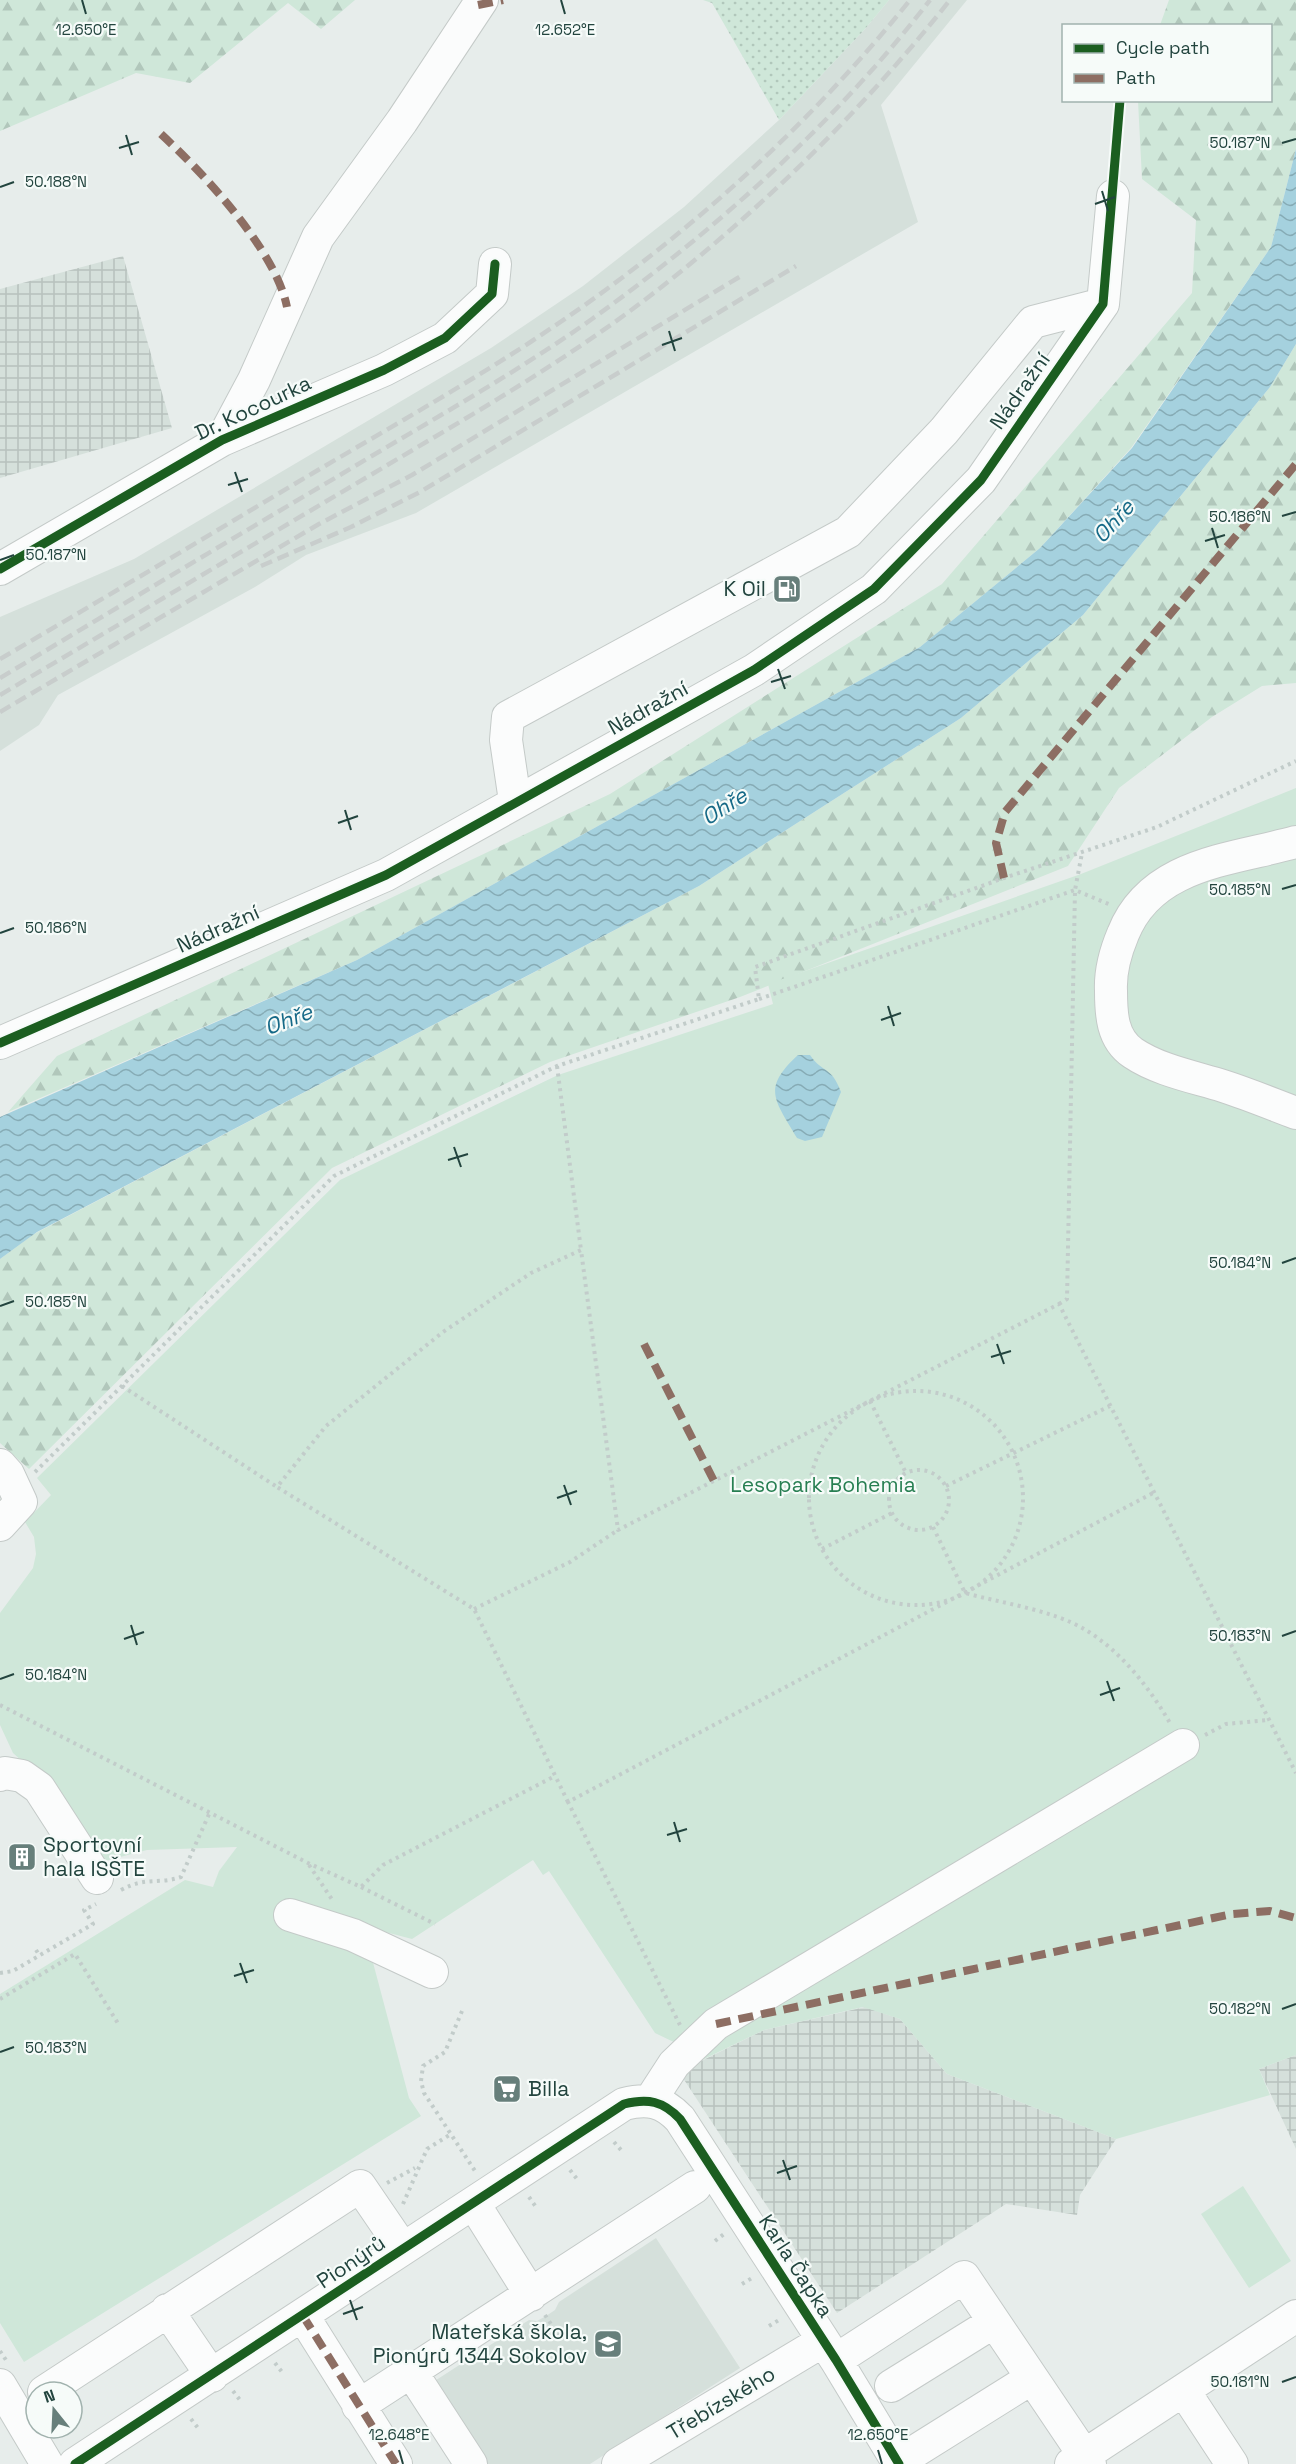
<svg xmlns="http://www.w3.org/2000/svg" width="1296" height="2464" font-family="'Space Grotesk',sans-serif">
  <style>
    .built { fill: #d5e0db }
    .industrial { fill: url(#industrial-grid) }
    .grass { fill: url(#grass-dots) }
    .forest { fill: url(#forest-firs) }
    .park { fill: #cfe7d9 }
    .water { fill: url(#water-waves) }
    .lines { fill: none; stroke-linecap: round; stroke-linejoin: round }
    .minor-casing { stroke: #c4cac8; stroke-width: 34 }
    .path { stroke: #c2ccca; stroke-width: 4; stroke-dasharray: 3 4.5; stroke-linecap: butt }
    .minor { stroke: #fbfcfc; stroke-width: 32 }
    .rail { stroke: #c8cdcc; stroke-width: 4.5; stroke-dasharray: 12 6; stroke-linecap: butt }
    .quiet { stroke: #8d6e63; stroke-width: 8; stroke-dasharray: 15 8; stroke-linecap: butt }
    .cycleway-casing { stroke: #f6fbf9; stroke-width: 13 }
    .cycleway { stroke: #1b5e20; stroke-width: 9 }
    .ticks { fill: none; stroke: #22443e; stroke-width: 2 }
    .labels { text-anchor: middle; stroke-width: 4.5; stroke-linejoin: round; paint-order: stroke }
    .street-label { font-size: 21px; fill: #22443e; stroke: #f6fbf9 }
    .poi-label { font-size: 21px; fill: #22443e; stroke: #f6fbf9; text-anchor: end }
    .park-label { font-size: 21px; fill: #277f52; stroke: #f6fbf9 }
    .water-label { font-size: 22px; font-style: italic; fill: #156987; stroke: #f6fbf9 }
    .ticks-label { font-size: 15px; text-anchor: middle; fill: #22443e; stroke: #f6fbf9; stroke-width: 4.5; stroke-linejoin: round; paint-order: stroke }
  </style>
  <defs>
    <pattern id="industrial-grid" width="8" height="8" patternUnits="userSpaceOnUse" patternTransform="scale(1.5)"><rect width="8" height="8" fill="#d5e0db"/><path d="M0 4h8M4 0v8" fill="none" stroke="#b7c1bd"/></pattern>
    <pattern id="grass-dots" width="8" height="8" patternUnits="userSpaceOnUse" patternTransform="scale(1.5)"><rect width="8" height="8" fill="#cfe7d9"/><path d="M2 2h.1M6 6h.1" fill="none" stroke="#b1c7bb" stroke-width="1.8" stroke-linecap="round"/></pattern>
    <pattern id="forest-firs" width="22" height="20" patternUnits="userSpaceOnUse" patternTransform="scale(1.5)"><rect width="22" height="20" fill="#cfe7d9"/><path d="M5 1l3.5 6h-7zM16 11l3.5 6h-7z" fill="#b1c7bb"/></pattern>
    <pattern id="water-waves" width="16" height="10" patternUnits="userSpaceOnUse" patternTransform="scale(1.5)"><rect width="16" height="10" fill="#a5d1de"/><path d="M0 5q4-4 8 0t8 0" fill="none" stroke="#86abb5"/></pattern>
  </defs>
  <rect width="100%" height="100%" fill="#e7edeb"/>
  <path class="built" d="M 889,0 L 967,0 L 881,105 L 918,222 L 416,513 L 306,555 L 255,587 L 58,695 L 39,725 L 0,751 L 0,617 L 134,559 L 491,348 L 583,286 L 684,207 L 779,120 L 865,29 Z
    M 656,2238 L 740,2368 L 590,2464 L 483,2464 L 430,2384 L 529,2320 L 537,2321 L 546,2316 L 555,2310 L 559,2302 Z"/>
  <path class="industrial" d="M 123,256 L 172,428 L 0,478 L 0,289 Z
    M 865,2007 L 900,2019 L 947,2074 L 1116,2139 L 1080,2195 L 1077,2215 L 1006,2204 L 837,2313 L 679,2072 L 764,2030 Z
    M 1296,2055 L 1296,2149 L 1259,2069 Z"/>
  <path class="grass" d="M 703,0 L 889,0 L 865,29 L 779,120 L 712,3 Z"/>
  <path class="forest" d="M 0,0 L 355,0 L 321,29 L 288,3 L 190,83 L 136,73 L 0,131 Z
    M 1169,0 L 1296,0 L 1296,149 L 1271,247 L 1131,448 L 1040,548 L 920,647 L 357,960 L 8,1112 L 57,1056 L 610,794 L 942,584 L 1192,293 L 1196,220 L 1142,179 L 1138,101 L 1270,100 L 1270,26 L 1160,25 Z
    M 1296,344 L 1296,683 L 1262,686 L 1212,717 L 1119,788 L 1068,866 L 740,997 L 550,1062 L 332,1168 L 29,1469 L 0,1443 L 0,1259 L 34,1234 L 699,886 L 961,718 L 1083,615 L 1270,387 Z"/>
  <path class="park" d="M 1296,788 L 1296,2055 L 1259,2069 L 1270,2095 L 1116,2139 L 947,2074 L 900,2019 L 863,2007 L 764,2030 L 700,2061 L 683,2031 L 680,2045 L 655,2033 L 549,1871 L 543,1875 L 533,1860 L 412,1939 L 340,1920 L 371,1955 L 409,2098 L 421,2116 L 24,2362 L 0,2323 L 0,1994 L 185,1880 L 213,1887 L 219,1871 L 237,1847 L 147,1850 L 97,1863 L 43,1780 L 13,1753 L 0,1725 L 0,1613 L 33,1568 L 36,1554 L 34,1537 L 25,1522 L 51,1495 L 37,1478 L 340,1180 L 558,1075 L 773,1004 L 768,984 L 1081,874 Z
    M 1243,2186 L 1291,2261 L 1249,2288 L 1201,2214 Z"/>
  <path class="water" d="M 1296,149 L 1296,344 L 1270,387 L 1083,615 L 961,718 L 699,886 L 37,1232 L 0,1259 L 0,1117 L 357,960 L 920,647 L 1040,548 L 1132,448 L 1271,247 Z
    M 798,1055 L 810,1055 C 823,1074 831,1065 841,1092 L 822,1137 L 805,1141 L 797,1138 C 775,1100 761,1089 798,1055 Z"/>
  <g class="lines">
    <g class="minor-casing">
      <path id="minor" d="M 222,440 L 254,380 L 318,237 L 402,121 L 482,0
        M 0,569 L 222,440 L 384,370 L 445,338 L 492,294 L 495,264
        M 515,801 L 506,740 L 508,717 L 848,532 L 944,431 L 1033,322 L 1103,304
        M 1296,842 C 1231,860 1151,863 1123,934 C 1115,953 1110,971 1111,991 C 1111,1014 1112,1039 1133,1053 C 1158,1070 1194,1077 1223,1086 C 1248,1094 1272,1104 1296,1113
        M 0,1043 L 386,875 L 754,670 L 874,589 L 981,480 L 1103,304 L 1113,196
        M 0,1465 L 8,1474 L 21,1502 L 0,1525
        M 0,1775 L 5,1773 L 22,1776 L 39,1788 L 97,1878
        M 290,1915 L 353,1935 L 432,1972
        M 650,2101 L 674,2064 L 716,2024 L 1183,1745
        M 474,2204 L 531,2295
        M 167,2310 L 212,2376
        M 303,2316 L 396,2464
        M 836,2360 L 964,2277 L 1090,2464
        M 412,2373 L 471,2464
        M 0,2385 L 47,2464
        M 891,2386 L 994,2322
        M 1184,2391 L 1232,2464
        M 44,2392 L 360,2186 L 403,2249
        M 358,2406 L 695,2187
        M 898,2462 L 1032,2378
        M 75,2464 L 624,2104 C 648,2098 663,2101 680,2119 L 836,2360 L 899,2464
        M 618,2464 L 823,2341
        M 1071,2464 L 1296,2316"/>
    </g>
    <path class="path" d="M 759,999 L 1075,890 L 1111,905
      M 557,1066 L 581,1250
      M 1059,1304 L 1067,1299 L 1075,890 L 1082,853
      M 122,1386 L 277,1487
      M809 1498a107 107 0 1 1 214 0a107 107 0 1 1-214 0Z
      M 870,1401 L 906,1473
      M889 1500a30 30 0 1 1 60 0a30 30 0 1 1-60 0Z
      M 35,1472 L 334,1176 L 557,1066 L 759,999 L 755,967 L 1004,878 L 1157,827 L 1296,761
      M 946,1486 L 1110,1406
      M 933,1527 L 965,1593 C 1001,1603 1052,1610 1084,1629 C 1120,1650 1149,1687 1170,1723
      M 822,1549 L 892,1513
      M 474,1609 L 570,1562 L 618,1530
      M 0,1705 L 308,1863 L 361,1887 L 383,1865 L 555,1776
      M 1205,1735 L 1226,1724 L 1267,1720
      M 568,1802 L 474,1609 L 277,1487 L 326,1426 L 443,1332 L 531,1273 L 581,1250 L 618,1530 L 1059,1304 L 1296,1773
      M 309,1865 L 333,1901
      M 361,1887 L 435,1924
      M 121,1890 C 147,1876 157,1885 181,1877 L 210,1812
      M 36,1950 L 40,1956
      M 0,1973 L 13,1971 L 93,1924 L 84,1910 L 96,1904
      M 0,1999 L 75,1954 L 119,2025
      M 462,2011 L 445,2052 L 423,2066 L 421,2081 L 424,2093 L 475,2171
      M 680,2025 L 568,1802 L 1153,1493
      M 614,2142 L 621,2150
      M 570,2170 L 577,2179
      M 387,2183 L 415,2168
      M 529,2197 L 536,2207
      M 403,2204 L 427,2149 L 451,2134
      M 715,2241 L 724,2234
      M 742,2284 L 752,2278
      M 545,2315 L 559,2336
      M 769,2326 L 779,2320
      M 0,2351 L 6,2360
      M 275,2363 L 282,2372
      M 233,2391 L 240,2400
      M 191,2419 L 198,2428"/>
    <use href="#minor" class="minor"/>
    <path class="rail" d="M 261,566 L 351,527 L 420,492 L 796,266
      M 0,659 C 105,598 209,535 313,473 C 386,430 460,388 532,341 C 674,248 804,132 910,0
      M 0,678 C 112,611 223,544 335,478 C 421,426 510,377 592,319 C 717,229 836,122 930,0
      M 0,695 C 125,621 249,547 374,473 C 473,414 573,357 664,285 C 770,201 866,106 950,0
      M 0,712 L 319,524 L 412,475 L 741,276"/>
    <path class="quiet" d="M 478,5 L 503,0
      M 161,134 C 204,174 275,249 287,307
      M 1004,878 L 996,843 L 1005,812 L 1296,464
      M 644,1344 L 714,1481
      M 716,2024 L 1232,1914 L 1270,1911 L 1296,1918
      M 303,2316 L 396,2464"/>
    <g class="cycleway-casing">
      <path id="cycleway" d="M 0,569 L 222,440 L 384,370 L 445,338 L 492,294 L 495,264
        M 0,1043 L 386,875 L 754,670 L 874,589 L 981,480 L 1103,304 L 1120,100
        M 75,2464 L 624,2104 C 648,2098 663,2101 680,2119 L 836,2360 L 899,2464"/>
    </g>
    <use href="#cycleway" class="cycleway"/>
  </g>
  <path class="ticks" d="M 82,0 L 86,14M 561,0 L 565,14M 126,135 L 132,155M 1282,143 L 1296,139M 119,148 L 139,142M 0,187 L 14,182M 1102,191 L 1108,211M 1095,204 L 1115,197M 669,331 L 675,351M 662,345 L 682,338M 235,472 L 242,492M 228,485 L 248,479M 1282,516 L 1296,512M 1212,528 L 1218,548M 1205,541 L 1225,535M 0,560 L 14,555M 778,669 L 785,689M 771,682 L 791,676M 345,810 L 351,830M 338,823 L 358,816M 1282,889 L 1296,885M 0,933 L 14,928M 888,1006 L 894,1026M 881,1020 L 901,1013M 454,1147 L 461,1167M 448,1160 L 468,1154M 1282,1263 L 1296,1258M 0,1306 L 14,1301M 997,1344 L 1004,1364M 991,1357 L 1011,1351M 564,1485 L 571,1505M 557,1498 L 577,1491M 131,1625 L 137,1645M 1282,1636 L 1296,1631M 124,1639 L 144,1632M 0,1679 L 14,1674M 1107,1681 L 1114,1701M 1100,1695 L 1120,1688M 674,1822 L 680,1842M 667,1835 L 687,1829M 240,1963 L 247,1983M 234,1976 L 254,1970M 1282,2009 L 1296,2004M 0,2052 L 14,2047M 783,2160 L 790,2180M 777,2173 L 797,2166M 350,2300 L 357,2320M 343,2314 L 363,2307M 1282,2382 L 1296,2377M 399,2450 L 403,2464M 878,2450 L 882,2464"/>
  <defs>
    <g id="fuel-square" transform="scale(1.5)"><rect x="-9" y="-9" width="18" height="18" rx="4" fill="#677f7b" stroke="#f6fbf9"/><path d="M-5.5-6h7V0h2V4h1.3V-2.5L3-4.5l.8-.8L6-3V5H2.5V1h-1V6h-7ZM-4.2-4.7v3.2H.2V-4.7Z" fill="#fff"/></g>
    <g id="building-square" transform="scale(1.5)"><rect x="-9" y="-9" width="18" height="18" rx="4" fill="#677f7b" stroke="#f6fbf9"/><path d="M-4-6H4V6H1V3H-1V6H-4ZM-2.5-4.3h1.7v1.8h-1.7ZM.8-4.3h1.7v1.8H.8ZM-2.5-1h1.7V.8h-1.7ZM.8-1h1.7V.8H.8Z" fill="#fff"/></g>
    <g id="supermarket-square" transform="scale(1.5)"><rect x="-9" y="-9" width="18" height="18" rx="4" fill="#677f7b" stroke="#f6fbf9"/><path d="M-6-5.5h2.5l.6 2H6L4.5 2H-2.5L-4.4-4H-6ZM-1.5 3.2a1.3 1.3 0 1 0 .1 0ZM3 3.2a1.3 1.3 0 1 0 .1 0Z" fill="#fff"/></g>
    <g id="school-square" transform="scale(1.5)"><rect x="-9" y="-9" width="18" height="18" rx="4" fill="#677f7b" stroke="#f6fbf9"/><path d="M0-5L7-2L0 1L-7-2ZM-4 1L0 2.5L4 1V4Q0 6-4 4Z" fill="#fff"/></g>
  </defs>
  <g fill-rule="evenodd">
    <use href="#fuel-square" x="787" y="589"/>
    <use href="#building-square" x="22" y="1857"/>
    <use href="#supermarket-square" x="507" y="2089"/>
    <use href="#school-square" x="608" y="2344"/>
  </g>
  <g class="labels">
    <g class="street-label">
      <text transform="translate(1020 391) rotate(-55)" y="7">Nádražní</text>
      <text transform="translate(253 408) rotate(-25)" y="7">Dr. Kocourka</text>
      <text transform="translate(648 708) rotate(-29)" y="7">Nádražní</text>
      <text transform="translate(218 929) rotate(-24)" y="7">Nádražní</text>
      <text transform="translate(351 2262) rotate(-34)" y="7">Pionýrů</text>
      <text transform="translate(796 2266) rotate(57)" y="7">Karla Čapka</text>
      <text transform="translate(721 2403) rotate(-31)" y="7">Třebízského</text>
    </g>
    <g class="poi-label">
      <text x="766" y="596">K Oil</text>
      <text x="43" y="1852" text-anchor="start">Sportovní<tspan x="43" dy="24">hala ISŠTE</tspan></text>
      <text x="528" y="2096" text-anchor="start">Billa</text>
      <text x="587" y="2339">Mateřská škola,<tspan x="587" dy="24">Pionýrů 1344 Sokolov</tspan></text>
    </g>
    <g class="park-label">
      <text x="823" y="1492">Lesopark Bohemia</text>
    </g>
    <g class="water-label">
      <text transform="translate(1113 521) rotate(-48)" y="8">Ohře</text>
      <text transform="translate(724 806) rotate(-33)" y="8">Ohře</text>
      <text transform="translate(288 1019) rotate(-21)" y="8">Ohře</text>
    </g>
  </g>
  <g class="ticks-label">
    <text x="86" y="35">12.650°E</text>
    <text x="565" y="35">12.652°E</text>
    <text x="1240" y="148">50.187°N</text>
    <text x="56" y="187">50.188°N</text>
    <text x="1240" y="522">50.186°N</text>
    <text x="56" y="560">50.187°N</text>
    <text x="1240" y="895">50.185°N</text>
    <text x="56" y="933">50.186°N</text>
    <text x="1240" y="1268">50.184°N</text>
    <text x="56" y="1307">50.185°N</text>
    <text x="1240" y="1641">50.183°N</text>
    <text x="56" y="1680">50.184°N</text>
    <text x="1240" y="2014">50.182°N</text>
    <text x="56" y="2053">50.183°N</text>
    <text x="1240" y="2387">50.181°N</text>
    <text x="399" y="2440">12.648°E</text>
    <text x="878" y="2440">12.650°E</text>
  </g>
  <rect x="1062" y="24" width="210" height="78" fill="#f6fbf9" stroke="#a1b2ae" stroke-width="1.5"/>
  <rect x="1074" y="44" width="30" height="9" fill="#1b5e20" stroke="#a1b2ae" stroke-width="1.5"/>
  <text x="1116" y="54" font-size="18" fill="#22443e">Cycle path</text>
  <rect x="1074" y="74" width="30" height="9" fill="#8d6e63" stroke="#a1b2ae" stroke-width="1.5"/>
  <text x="1116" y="84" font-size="18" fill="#22443e">Path</text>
  <g transform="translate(54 2410) rotate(342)"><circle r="28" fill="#f6fbf9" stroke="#a1b2ae" stroke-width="1.5"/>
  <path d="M0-4.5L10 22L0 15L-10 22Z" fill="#677f7b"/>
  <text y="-9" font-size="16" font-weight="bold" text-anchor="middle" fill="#22443e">N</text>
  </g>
</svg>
